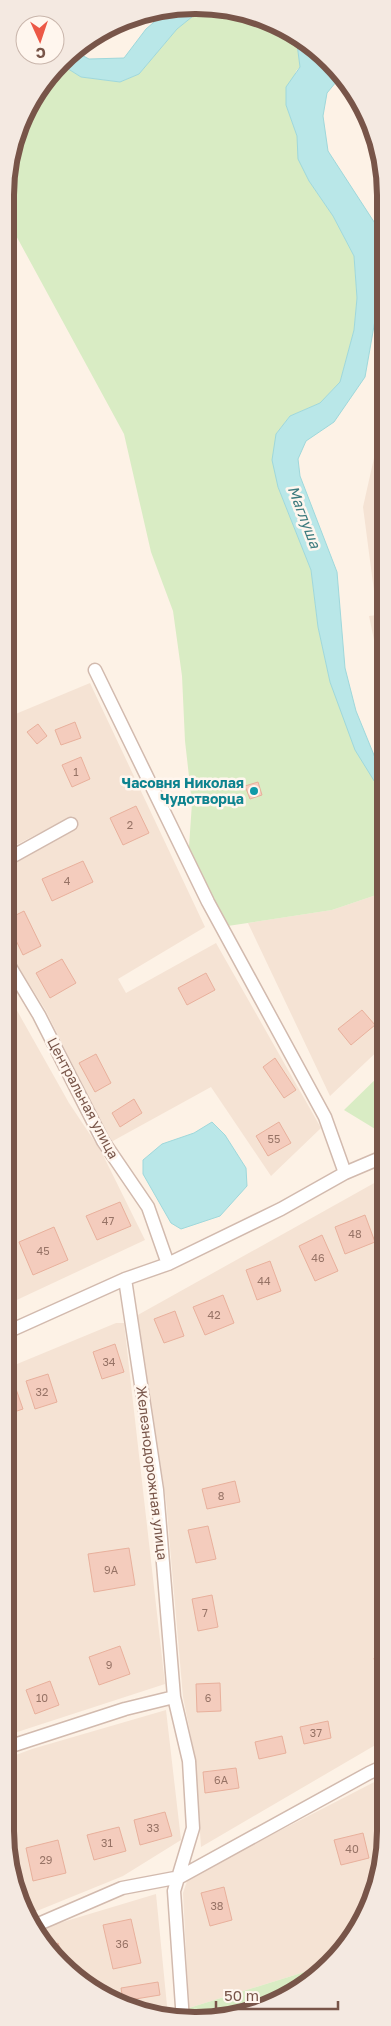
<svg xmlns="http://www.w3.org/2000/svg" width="391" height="2026" font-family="'Golos Text',sans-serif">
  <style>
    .residential { fill: #f5e3d4 }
    .green { fill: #d9ecc4 }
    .water { fill: #b9e7e8; stroke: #9fd8db }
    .building { fill: #f4ccbd; stroke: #e8b09c }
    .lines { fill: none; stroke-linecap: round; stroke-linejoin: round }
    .street-casing { stroke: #d2baae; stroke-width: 15 }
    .street { stroke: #fff; stroke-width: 12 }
    .culture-dot { fill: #0f9aa8; stroke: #fff6ee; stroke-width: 2 }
    .labels { text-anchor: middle; stroke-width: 5; stroke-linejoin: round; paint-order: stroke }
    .number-label { font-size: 11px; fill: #977366 }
    .culture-label { font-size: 14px; font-weight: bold; fill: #0d838f; stroke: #fff6ee; text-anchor: end }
    .street-label { font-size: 14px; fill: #785549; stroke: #fff6ee }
    .water-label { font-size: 15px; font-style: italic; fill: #3c7b7e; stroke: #fff6ee }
    .rim { fill: none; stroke: #785549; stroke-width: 6 }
  </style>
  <rect width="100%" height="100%" fill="#fdf2e6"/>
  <path class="residential" d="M 385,409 L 385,589 L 374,591 L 363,507 Z
    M 385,614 L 385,693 L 369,616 Z
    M 90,683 L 205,927 L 118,979 L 126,993 L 216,943 L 321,1128 L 271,1176 L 211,1087 L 111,1142 L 46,1011 L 6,947 L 6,867 L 77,826 L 73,816 L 6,850 L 6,718 Z
    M 385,892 L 385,1044 L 330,1096 L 248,923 L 332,910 Z
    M 6,991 L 69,1103 L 101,1151 L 145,1240 L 6,1305 Z
    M 385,1177 L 384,1740 L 201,1847 L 195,1757 L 183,1697 L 166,1500 L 136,1316 Z
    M 116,1323 L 124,1323 L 165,1684 L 5,1736 L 5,1369 Z
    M 166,1710 L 181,1840 L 123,1876 L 27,1915 L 19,1903 L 5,1830 L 5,1759 L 32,1749 Z
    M 384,1777 L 384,1855 L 366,1915 L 327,1965 L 189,2008 L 183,1893 L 188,1878 Z
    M 156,1894 L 168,2016 L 111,2001 L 61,1965 L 39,1933 L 56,1924 Z"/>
  <path class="green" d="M 220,7 L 280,25 L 296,36 L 300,67 L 296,71 L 286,105 L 297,136 L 299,159 L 309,181 L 333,216 L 354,256 L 357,298 L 354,330 L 340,382 L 320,403 L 290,416 L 276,434 L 278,487 L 311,570 L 318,627 L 330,682 L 381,792 L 385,795 L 385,892 L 332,910 L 221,927 L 188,861 L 192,803 L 185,741 L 182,676 L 173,611 L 151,552 L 124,434 L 7,219 L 7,171 L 30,101 L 62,65 L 81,77 L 120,82 L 139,74 L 177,29 L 203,8 Z
    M 385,1070 L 385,1135 L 344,1110 Z
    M 327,1965 L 321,1974 L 256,2011 L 190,2020 L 189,2008 Z"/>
  <path class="water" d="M 203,8 L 177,29 L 139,74 L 120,82 L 81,77 L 62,65 L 74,51 L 89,59 L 124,58 L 146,29 L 168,10 Z
    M 296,36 L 330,61 L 341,76 L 327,93 L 323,116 L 328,151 L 378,228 L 380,292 L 365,377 L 334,422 L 306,441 L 298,459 L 300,476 L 337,572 L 345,668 L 356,711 L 376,760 L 385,768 L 385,795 L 381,792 L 355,750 L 330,682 L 318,627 L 311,570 L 278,487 L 272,460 L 276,434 L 290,416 L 320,403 L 340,382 L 354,330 L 357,298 L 354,256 L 333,216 L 309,181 L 298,159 L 297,136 L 286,105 L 286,87 L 300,67 Z
    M 212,1122 L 225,1135 L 246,1168 L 247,1186 L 220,1216 L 181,1229 L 171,1223 L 143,1174 L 143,1160 L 162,1144 L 194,1133 Z"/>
  <path class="building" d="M 75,722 L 81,738 L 61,745 L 55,730 Z
    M 38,724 L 47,736 L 37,744 L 27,732 Z
    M 81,757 L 90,779 L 72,787 L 62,765 Z
    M 258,782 L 262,795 L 250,799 L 245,786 Z
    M 136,806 L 149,833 L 123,845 L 110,818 Z
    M 83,861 L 93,882 L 52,901 L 42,879 Z
    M 24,911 L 41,946 L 23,955 L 6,920 Z
    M 62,959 L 76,983 L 50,998 L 36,973 Z
    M 206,973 L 215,990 L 187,1005 L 178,988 Z
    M 362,1010 L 375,1025 L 351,1045 L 338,1029 Z
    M 96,1054 L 111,1083 L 95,1092 L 79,1063 Z
    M 275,1058 L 296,1090 L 284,1098 L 263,1067 Z
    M 134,1099 L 142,1113 L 120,1127 L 112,1113 Z
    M 279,1122 L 291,1143 L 268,1156 L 256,1136 Z
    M 120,1202 L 131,1226 L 97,1240 L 86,1216 Z
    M 365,1215 L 375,1242 L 345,1254 L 335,1227 Z
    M 54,1227 L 68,1260 L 33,1275 L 19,1242 Z
    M 322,1235 L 338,1271 L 315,1281 L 299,1246 Z
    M 270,1261 L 281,1291 L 257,1300 L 246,1270 Z
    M 223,1295 L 234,1323 L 205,1335 L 193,1307 Z
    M 175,1311 L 184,1336 L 164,1343 L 154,1319 Z
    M 115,1344 L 124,1372 L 102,1379 L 93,1352 Z
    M 48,1374 L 57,1402 L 35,1409 L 26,1381 Z
    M 16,1389 L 23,1409 L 5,1415 L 5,1393 Z
    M 235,1481 L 240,1502 L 207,1509 L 202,1489 Z
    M 208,1526 L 216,1559 L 196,1563 L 188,1530 Z
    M 129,1548 L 135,1585 L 94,1592 L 88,1554 Z
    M 212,1595 L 218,1627 L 198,1631 L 192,1599 Z
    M 120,1646 L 130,1674 L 99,1685 L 89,1657 Z
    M 385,1655 L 385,1691 L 382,1692 L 374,1658 Z
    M 50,1681 L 59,1705 L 35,1714 L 26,1690 Z
    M 220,1683 L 221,1711 L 197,1712 L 196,1684 Z
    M 328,1721 L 331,1738 L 304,1744 L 300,1727 Z
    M 282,1736 L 286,1753 L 259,1759 L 255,1742 Z
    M 236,1768 L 239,1788 L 205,1793 L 203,1772 Z
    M 165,1812 L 172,1836 L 140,1845 L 134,1820 Z
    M 119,1827 L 126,1851 L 94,1860 L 87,1835 Z
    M 363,1833 L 369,1858 L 341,1865 L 334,1840 Z
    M 58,1840 L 66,1873 L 33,1881 L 26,1848 Z
    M 10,1858 L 22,1891 L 17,1893 Z
    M 224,1887 L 232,1920 L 210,1926 L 201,1893 Z
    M 131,1919 L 141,1963 L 113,1969 L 103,1925 Z
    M 58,1943 L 68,1970 L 61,1965 L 49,1947 Z
    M 158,1982 L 160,1995 L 123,2001 L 121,1988 Z"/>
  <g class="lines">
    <g class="street-casing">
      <path id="street" d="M 95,670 L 208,902 L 325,1117 L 345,1173
        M 6,860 L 71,824
        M 6,960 L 39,1015 L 103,1141 L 148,1207 L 168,1264
        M 125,1279 L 157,1490 L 174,1697 L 189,1761 L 193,1828 L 174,1891 L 183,2021
        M 5,1333 L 125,1279 L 168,1264 L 281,1209 L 345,1173 L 385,1156
        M 5,1748 L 125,1709 L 174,1697
        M 34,1926 L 122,1888 L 180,1877 L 369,1773 L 384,1766"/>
    </g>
    <use href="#street" class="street"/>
  </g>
  <circle class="culture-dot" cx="254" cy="791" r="5"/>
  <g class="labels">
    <g class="number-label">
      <text x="76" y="776">1</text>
      <text x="130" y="829">2</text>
      <text x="67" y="885">4</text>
      <text x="274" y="1143">55</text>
      <text x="108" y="1225">47</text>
      <text x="355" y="1238">48</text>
      <text x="43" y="1255">45</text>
      <text x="318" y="1262">46</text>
      <text x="264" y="1285">44</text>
      <text x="214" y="1319">42</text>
      <text x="109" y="1366">34</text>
      <text x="42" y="1396">32</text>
      <text x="221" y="1500">8</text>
      <text x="111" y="1574">9А</text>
      <text x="205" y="1617">7</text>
      <text x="109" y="1669">9</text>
      <text x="42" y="1702">10</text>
      <text x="208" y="1702">6</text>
      <text x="316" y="1737">37</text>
      <text x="221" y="1784">6А</text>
      <text x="153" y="1832">33</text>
      <text x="107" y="1847">31</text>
      <text x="352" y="1853">40</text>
      <text x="46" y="1864">29</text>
      <text x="217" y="1910">38</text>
      <text x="122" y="1948">36</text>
    </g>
    <g class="culture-label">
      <text x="244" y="788">Часовня Николая<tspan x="244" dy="16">Чудотворца</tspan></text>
    </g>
    <g class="street-label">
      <text transform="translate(83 1098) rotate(62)" y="5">Центральная улица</text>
      <text transform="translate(152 1473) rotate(83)" y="5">Железнодорожная улица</text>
    </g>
    <g class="water-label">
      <text transform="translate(304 517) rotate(69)" y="5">Маглуша</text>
    </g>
  </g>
  <path d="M0 0H391V2026H0ZM195 14H196A181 181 0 0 1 377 195V1831A181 181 0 0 1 196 2012H195A181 181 0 0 1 14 1831V195A181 181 0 0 1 195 14Z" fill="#f4e9e1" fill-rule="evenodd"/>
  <path class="rim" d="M195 14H196A181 181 0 0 1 377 195V1831A181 181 0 0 1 196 2012H195A181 181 0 0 1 14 1831V195A181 181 0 0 1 195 14Z"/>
  <g transform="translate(40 40) rotate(177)"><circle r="24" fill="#fff6ee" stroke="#c9b6ac"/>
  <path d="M0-4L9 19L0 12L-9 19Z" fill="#ec5846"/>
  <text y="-8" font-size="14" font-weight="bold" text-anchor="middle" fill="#785549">С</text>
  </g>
  <path d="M216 2001v8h122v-8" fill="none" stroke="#785549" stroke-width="2.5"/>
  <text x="224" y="2001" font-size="15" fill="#785549" stroke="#fff6ee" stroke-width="4" paint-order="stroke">50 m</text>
</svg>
